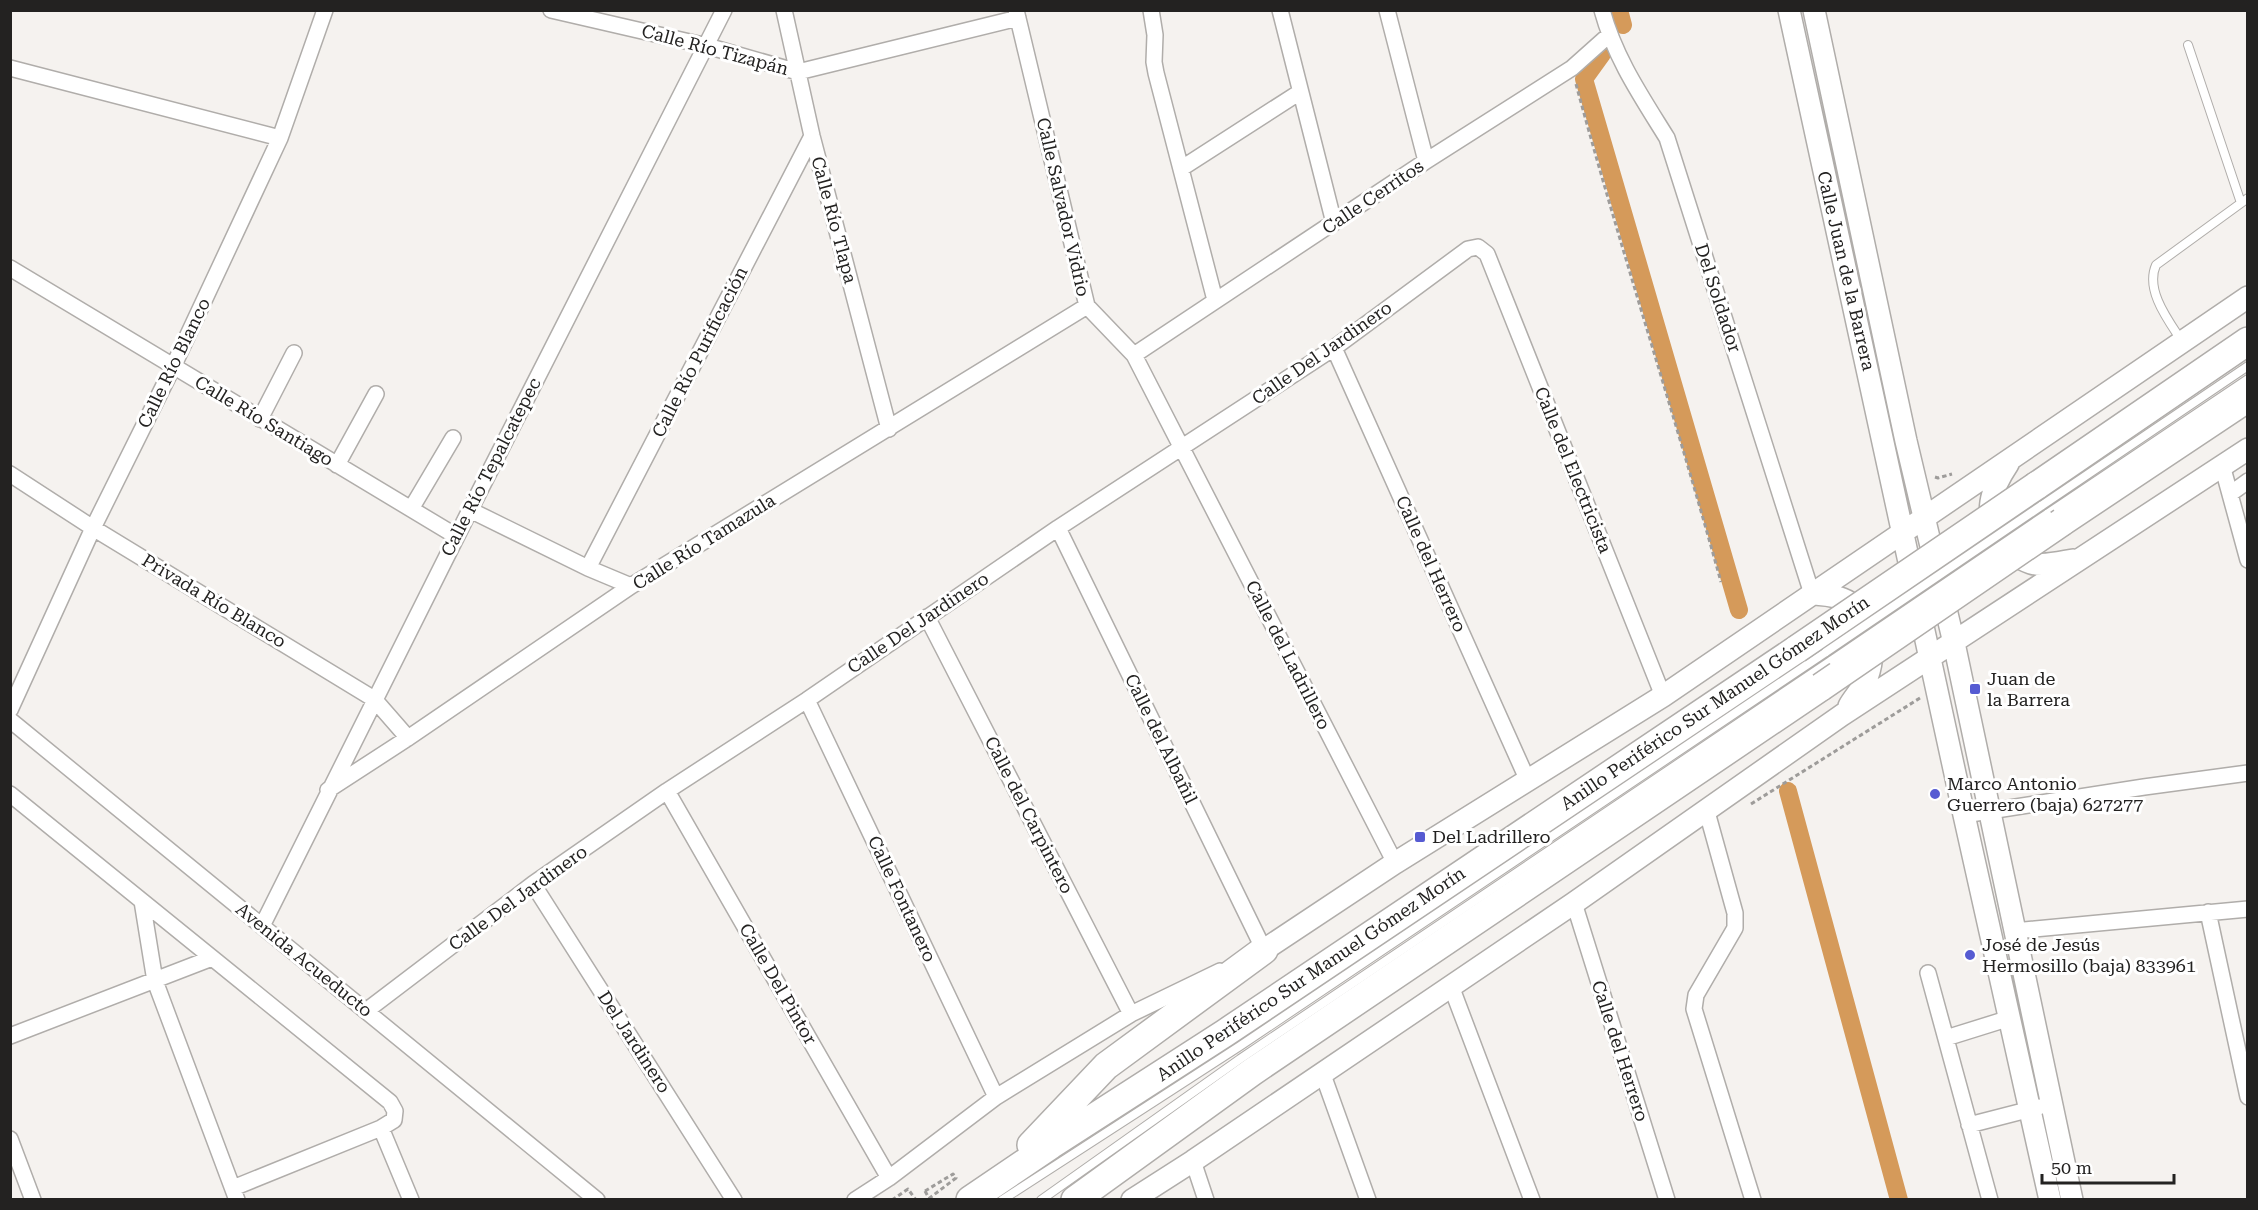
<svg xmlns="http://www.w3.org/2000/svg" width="2258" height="1210" font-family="'Roboto Serif',serif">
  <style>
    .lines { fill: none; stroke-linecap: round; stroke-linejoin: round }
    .canal { stroke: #d59a5a; stroke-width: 18 }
    .lane-casing { stroke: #b0adaa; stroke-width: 10 }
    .street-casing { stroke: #b0adaa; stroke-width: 18 }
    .secondary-casing { stroke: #b0adaa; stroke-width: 24 }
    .highway-casing { stroke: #b0adaa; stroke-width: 30 }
    .path { stroke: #9e9c9a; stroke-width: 3; stroke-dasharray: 4.5 3; stroke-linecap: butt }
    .lane { stroke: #fff; stroke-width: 8 }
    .street { stroke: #fff; stroke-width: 15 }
    .secondary { stroke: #fff; stroke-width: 21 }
    .highway { stroke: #fff; stroke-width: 27 }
    .lane-bridge-casing { stroke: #b0adaa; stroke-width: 10; stroke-linecap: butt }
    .highway-bridge-casing { stroke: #b0adaa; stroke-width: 30; stroke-linecap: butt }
    .path-bridge { stroke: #9e9c9a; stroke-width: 3; stroke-dasharray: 4.5 3; stroke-linecap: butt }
    .lane-bridge { stroke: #fff; stroke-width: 8 }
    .highway-bridge { stroke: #fff; stroke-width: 27 }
    .poi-dot { fill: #565bd2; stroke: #fff; stroke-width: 2 }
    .labels { text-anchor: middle; stroke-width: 6; stroke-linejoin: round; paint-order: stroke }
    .street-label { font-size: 18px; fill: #232221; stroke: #fff }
    .poi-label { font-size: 18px; fill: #232221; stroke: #fff; text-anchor: start }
  </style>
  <rect width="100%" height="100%" fill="#f5f2ef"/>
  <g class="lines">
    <path class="canal" d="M 1619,10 L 1623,25
      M 1602,54 L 1584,79 L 1739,610
      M 1788,791 L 1899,1200"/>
    <g class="lane-casing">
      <path id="lane" d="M 2188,45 L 2241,203
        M 2181,340 C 2168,320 2145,290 2156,265 L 2248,198
        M 2041,506 L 2248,366
        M 2047,514 L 2248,379
        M 1002,1200 L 1240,1046 L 1826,652
        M 1041,1200 L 1240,1059 L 1832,660"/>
    </g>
    <g class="street-casing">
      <path id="street" d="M 551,10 L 707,46 L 798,72 L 1018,18
        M 784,10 L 812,136 L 889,429
        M 1016,10 L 1087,306 L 1134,355 L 1395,863
        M 1151,10 L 1155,35 L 1154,62 L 1156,73 L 1215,300
        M 1280,10 L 1334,223
        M 1387,10 L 1426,161
        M 1602,10 C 1615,58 1641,96 1667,138 L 1812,594
        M 10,68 L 280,138
        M 1182,168 L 1300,92
        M 10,268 L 456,536
        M 1334,348 L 1528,781
        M 1134,355 L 1426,161 L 1572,68 L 1609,35
        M 260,419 L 294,353
        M 337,465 L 376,394
        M 2222,465 L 2248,560
        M 10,474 L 93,528 L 374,699 L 408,738
        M 2230,494 L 2248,481
        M 411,509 L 453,438
        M 470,510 L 588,568 L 631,586
        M 1058,528 L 1264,950 L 1258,953
        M 588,568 L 812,136
        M 927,617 L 1131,1014
        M 807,700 L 996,1097
        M 10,710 L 93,528 L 173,367 L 280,138 L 325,10
        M 10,720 L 597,1200
        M 328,790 L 408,738 L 631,586 L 1087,306
        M 667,791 L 889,1178
        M 10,794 L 390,1102 L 395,1111 L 394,1120 L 381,1128 L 233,1188
        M 1707,812 L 1735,913 L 1735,928 L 1696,995 L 1694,1009 L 1753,1200
        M 1964,815 L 2144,787 L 2248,773
        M 533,884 L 734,1200
        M 142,901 L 155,981 L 237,1200
        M 1574,903 L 1667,1200
        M 2208,912 L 2248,1097
        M 262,926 L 470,510 L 724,10
        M 2014,931 L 2248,909
        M 1928,973 L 1990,1200
        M 1451,986 L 1532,1200
        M 366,1011 L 533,884 L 667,791 L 807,700 L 1058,528 L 1334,348 L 1468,249 L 1478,247 L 1487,254 L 1663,696
        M 10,1036 L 212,958
        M 1946,1038 L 2010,1018
        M 1322,1072 L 1368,1200
        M 1969,1125 L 2039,1107
        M 381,1128 L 411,1200
        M 10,1139 L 33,1200
        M 1193,1161 L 1206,1200
        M 855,1200 L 889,1178 L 996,1097 L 1131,1014 L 1220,971"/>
    </g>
    <g class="secondary-casing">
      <path id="secondary" d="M 1789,10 L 1964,815 L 2050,1200
        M 1814,10 L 1906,441 L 1954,643 L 2072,1200
        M 2008,464 C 2000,476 1993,488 1991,502 C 1987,528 2007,555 2031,563 C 2043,567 2061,562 2073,560
        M 1812,594 C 1824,595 1838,595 1849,602 C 1873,617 1876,654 1867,678 C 1863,688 1854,697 1849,706
        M 1264,950 L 1395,863 L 1663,696 L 2248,297
        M 1132,1200 L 1193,1161 L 1574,903 L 1842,715 L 2248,449"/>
    </g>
    <g class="highway-casing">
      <path id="highway" d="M 2036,486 L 2248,341
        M 2062,522 L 2248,398
        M 1031,1145 L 1106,1066 L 1264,950
        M 970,1200 L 1051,1145 L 1225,1033 L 1797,649
        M 1075,1200 L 1252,1072 L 1821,687"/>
    </g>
    <path class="path" d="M 1576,84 C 1621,251 1675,415 1721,582
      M 1935,477 L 1938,478 L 1952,474
      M 1751,804 L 1920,698
      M 925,1191 L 953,1174 L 956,1178 L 927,1200
      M 892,1200 L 908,1189 L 916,1200"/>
    <use href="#lane" class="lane"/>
    <use href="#street" class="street"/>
    <use href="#secondary" class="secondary"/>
    <use href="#highway" class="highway"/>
    <g class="lane-bridge-casing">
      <path id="lane-bridge" d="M 1826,652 L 2041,506
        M 1832,660 L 2047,514"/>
    </g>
    <g class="highway-bridge-casing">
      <path id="highway-bridge" d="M 1797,649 L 2036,486
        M 1821,687 L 2062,522"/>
    </g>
    <path class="path-bridge" d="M 925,1191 L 930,1200"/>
    <use href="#lane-bridge" class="lane-bridge"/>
    <use href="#highway-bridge" class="highway-bridge"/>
  </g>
  <g class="poi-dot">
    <rect x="1969" y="683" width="12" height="12" rx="3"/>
    <circle cx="1935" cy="794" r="6"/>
    <rect x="1414" y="831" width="12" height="12" rx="3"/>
    <circle cx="1970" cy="955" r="6"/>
  </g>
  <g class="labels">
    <g class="street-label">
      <text transform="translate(715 50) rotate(15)" y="6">Calle Río Tizapán</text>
      <text transform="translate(1373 197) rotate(-34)" y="6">Calle Cerritos</text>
      <text transform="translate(1063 207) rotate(77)" y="6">Calle Salvador Vidrio</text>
      <text transform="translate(834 220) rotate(75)" y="6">Calle Río Tlapa</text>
      <text transform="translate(1846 271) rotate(77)" y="6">Calle Juan de la Barrera</text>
      <text transform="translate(1718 298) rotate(72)" y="6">Del Soldador</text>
      <text transform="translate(700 352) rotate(-63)" y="6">Calle Río Purificación</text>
      <text transform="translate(1322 353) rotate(-35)" y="6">Calle Del Jardinero</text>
      <text transform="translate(174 363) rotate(-64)" y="6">Calle Río Blanco</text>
      <text transform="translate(264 421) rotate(31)" y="6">Calle Río Santiago</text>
      <text transform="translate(491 467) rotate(-63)" y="6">Calle Río Tepalcatepec</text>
      <text transform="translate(1573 470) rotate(68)" y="6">Calle del Electricista</text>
      <text transform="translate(704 542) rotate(-32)" y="6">Calle Río Tamazula</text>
      <text transform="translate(1431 564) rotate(66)" y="6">Calle del Herrero</text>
      <text transform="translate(214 601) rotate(31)" y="6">Privada Río Blanco</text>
      <text transform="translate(918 623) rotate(-34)" y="6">Calle Del Jardinero</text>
      <text transform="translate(1288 655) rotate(63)" y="6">Calle del Ladrillero</text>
      <text transform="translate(1715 703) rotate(-34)" y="6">Anillo Periférico Sur Manuel Gómez Morín</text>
      <text transform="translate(1161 739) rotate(64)" y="6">Calle del Albañil</text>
      <text transform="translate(1029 815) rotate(63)" y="6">Calle del Carpintero</text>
      <text transform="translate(518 898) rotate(-36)" y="6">Calle Del Jardinero</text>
      <text transform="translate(902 899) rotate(65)" y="6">Calle Fontanero</text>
      <text transform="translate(304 960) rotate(39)" y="6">Avenida Acueducto</text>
      <text transform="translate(1311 974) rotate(-34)" y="6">Anillo Periférico Sur Manuel Gómez Morín</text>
      <text transform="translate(778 984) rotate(60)" y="6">Calle Del Pintor</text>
      <text transform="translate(634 1042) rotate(57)" y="6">Del Jardinero</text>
      <text transform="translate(1620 1051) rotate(72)" y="6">Calle del Herrero</text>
    </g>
    <g class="poi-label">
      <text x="1987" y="685">Juan de<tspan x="1987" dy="21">la Barrera</tspan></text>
      <text x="1947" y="790">Marco Antonio<tspan x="1947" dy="21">Guerrero (baja) 627277</tspan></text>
      <text x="1432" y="843">Del Ladrillero</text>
      <text x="1982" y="951">José de Jesús<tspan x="1982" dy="21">Hermosillo (baja) 833961</tspan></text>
    </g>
  </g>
  <rect width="2258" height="1210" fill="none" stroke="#232221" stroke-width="24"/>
  <path d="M2042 1174v9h132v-9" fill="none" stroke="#232221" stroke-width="3"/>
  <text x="2051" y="1174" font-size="18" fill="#232221" stroke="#ffffff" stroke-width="4.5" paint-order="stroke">50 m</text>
</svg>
